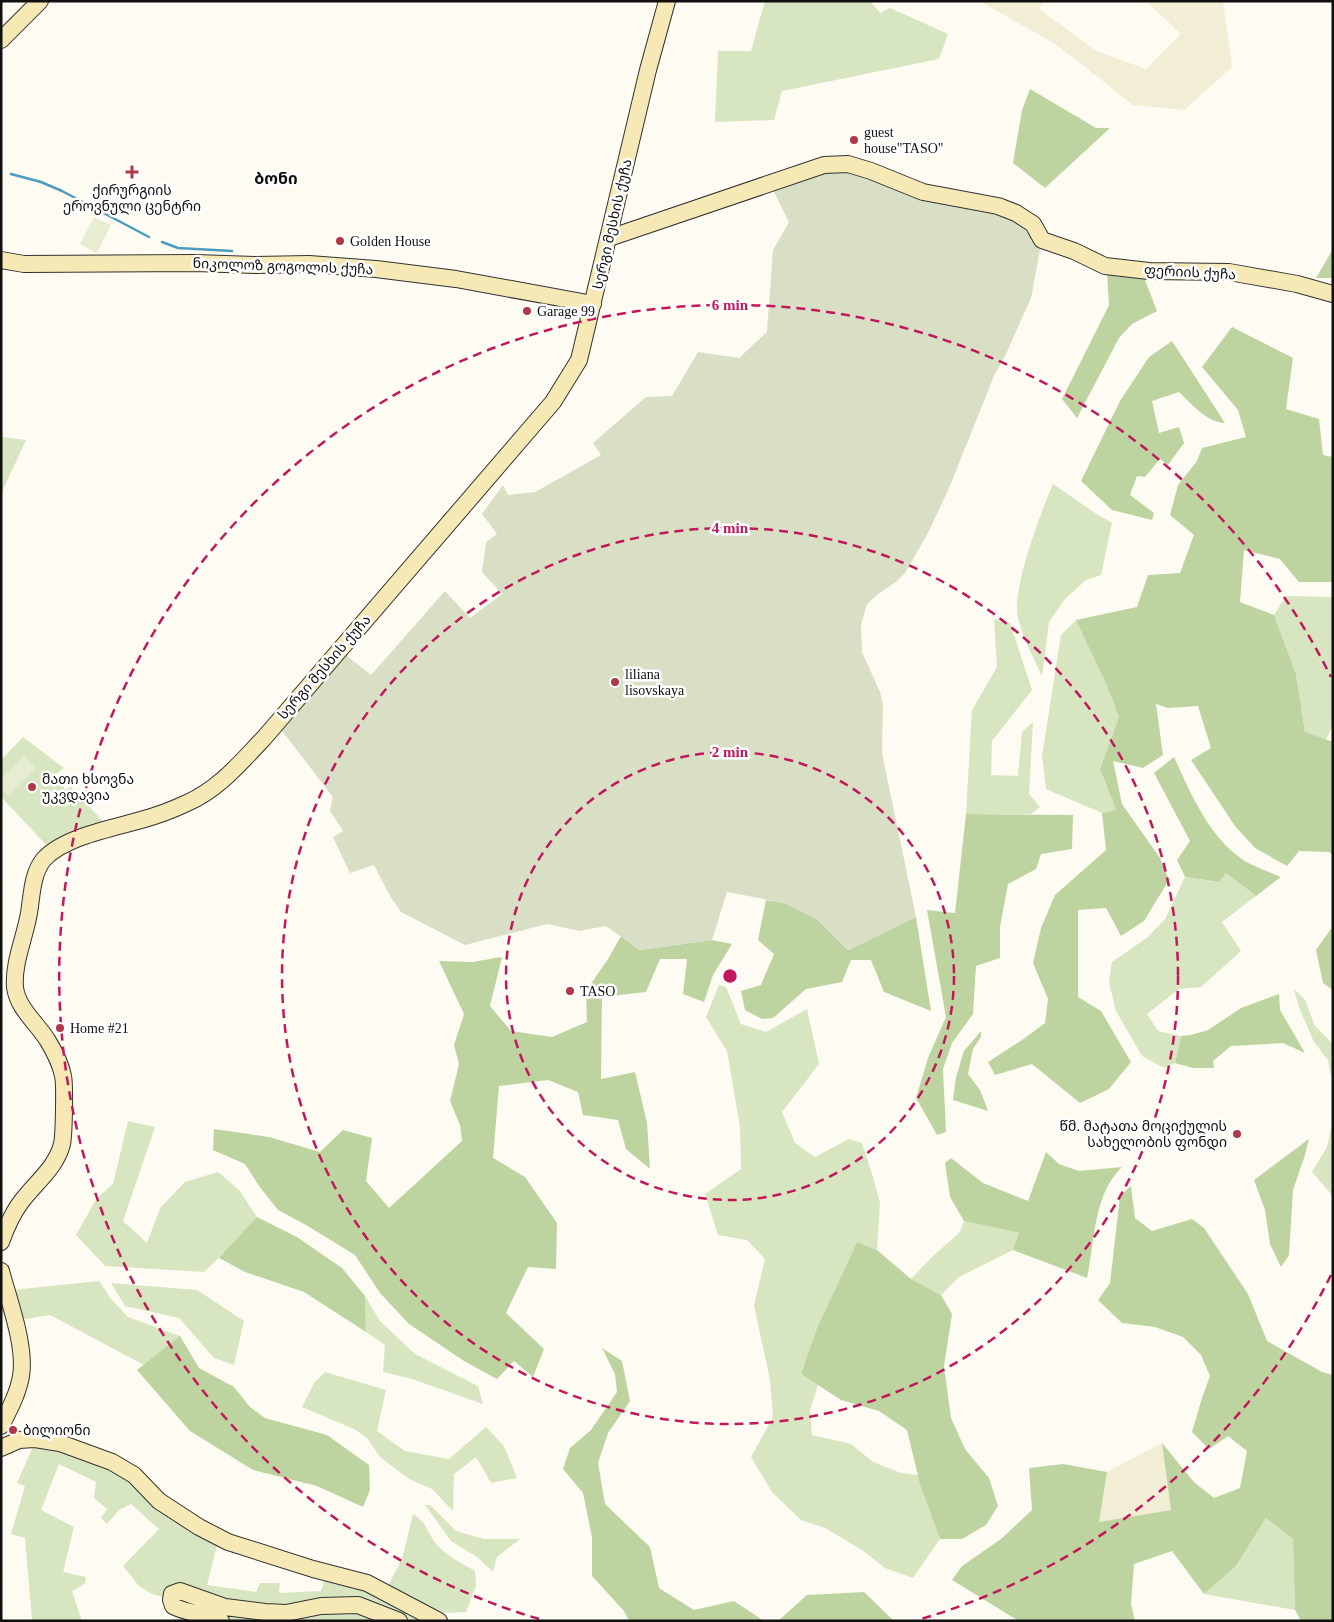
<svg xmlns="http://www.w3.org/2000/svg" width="1334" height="1622" font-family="'Times New Roman','Noto Sans Georgian',serif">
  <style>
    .farmland { fill: #f2edd5 }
    .green { fill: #d7e5c0 }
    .forest { fill: #bdd4a1 }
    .cemetery { fill: #d9dfc5 }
    .pitch { fill: #e6edd1 }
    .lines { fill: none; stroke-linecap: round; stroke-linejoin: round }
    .stream { stroke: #4c9cbf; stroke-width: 2.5 }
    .secondary-casing { stroke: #323232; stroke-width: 18 }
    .secondary { stroke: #f6e9b6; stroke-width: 16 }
    .ring { fill: none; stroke: #c2185b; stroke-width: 2.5; stroke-dasharray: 9 6 }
    .poi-dot { fill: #b03748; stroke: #fff; stroke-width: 2 }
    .labels { text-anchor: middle; stroke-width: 5; stroke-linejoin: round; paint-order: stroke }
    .poi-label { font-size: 14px; fill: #101010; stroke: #fff; text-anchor: start }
    .street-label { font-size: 14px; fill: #101010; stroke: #fff }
    .quarter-label { font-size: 16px; font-weight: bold; fill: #101010; stroke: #fff }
    .centre { fill: #c2185b; stroke: #fff; stroke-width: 2.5 }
    .ring-label { font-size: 15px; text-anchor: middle; font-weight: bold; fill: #c2185b; stroke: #fff; stroke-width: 5; stroke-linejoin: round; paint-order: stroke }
  </style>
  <rect width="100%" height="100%" fill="#fefbf3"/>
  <path class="farmland" d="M 980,1 L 1043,1 L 1039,9 L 1096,51 L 1146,69 L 1181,34 L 1146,1 L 1223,1 L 1232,67 L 1184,110 L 1133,105 L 1057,45 Z
    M 1162,1443 L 1171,1510 L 1099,1522 L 1107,1472 Z"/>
  <path class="green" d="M 765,1 L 870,1 L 880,13 L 890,8 L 948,34 L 939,59 L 782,91 L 774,120 L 715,122 L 718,51 L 751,51 Z
    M 1,437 L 26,440 L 1,494 Z
    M 1053,484 L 1098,515 L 1112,523 L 1101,575 L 1086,580 L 1065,599 L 1049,622 L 1042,676 C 1033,657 1023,638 1018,618 C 1011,590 1041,512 1053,484 Z
    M 1286,596 L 1333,597 L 1333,725 L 1326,740 L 1305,732 L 1296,674 L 1274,615 Z
    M 994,619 L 1010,623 L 1032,690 L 992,741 L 991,775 L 1018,776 L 1022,732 L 1033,722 L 1029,794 L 1040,807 L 1031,814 L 966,814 L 972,710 L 997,667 Z
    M 1076,620 L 1107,686 L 1119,717 L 1100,769 L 1116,810 L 1102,813 L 1046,789 L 1042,756 L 1061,635 Z
    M 23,737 L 64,768 L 56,774 L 65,790 L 71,787 L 109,828 L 53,852 L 1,797 L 1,760 Z
    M 1226,873 L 1256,896 L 1222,922 L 1241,951 L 1201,987 L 1179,989 L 1147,1014 L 1158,1031 L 1181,1036 L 1175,1063 L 1164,1068 L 1142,1056 L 1116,1011 L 1109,982 L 1112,962 L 1148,937 L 1165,919 L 1185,877 L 1218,882 Z
    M 719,985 L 726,987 L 741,1024 L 766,1032 L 807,1009 L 819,1064 L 782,1112 L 795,1143 L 815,1157 L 849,1139 L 862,1143 L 873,1177 L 880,1203 L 877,1250 L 857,1242 L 817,1328 L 801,1374 L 818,1385 L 810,1410 L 812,1435 L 851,1444 L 873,1462 L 901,1473 L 918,1475 L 940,1539 L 913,1578 L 885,1568 L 862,1550 L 825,1528 L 801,1520 L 772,1492 L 751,1457 L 773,1417 L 770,1380 L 754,1305 L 765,1259 L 747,1240 L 718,1235 L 705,1194 L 741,1169 L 740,1127 L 727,1051 L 706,1017 Z
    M 1294,989 L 1305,1000 L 1315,1026 L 1333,1044 L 1333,1086 L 1328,1060 L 1314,1042 L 1300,1010 Z
    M 1333,1120 L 1333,1196 L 1312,1172 L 1327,1147 Z
    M 128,1121 L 155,1127 L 123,1221 L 147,1243 L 160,1208 L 185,1182 L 218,1172 L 239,1190 L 257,1217 L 241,1237 L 204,1272 L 105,1266 L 76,1235 L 97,1198 L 113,1184 Z
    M 964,1221 L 1019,1233 L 1013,1250 L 959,1277 L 941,1295 L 911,1279 L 932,1257 L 960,1232 Z
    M 99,1281 L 111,1299 L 128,1317 L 180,1336 L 144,1365 L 50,1315 L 19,1320 L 13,1290 Z
    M 111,1283 L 197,1290 L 244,1321 L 234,1365 L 214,1358 L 179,1318 L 125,1306 Z
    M 365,1296 L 380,1321 L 415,1354 L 478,1386 L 483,1404 L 412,1379 L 383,1372 L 385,1345 L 366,1332 Z
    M 325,1372 L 386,1390 L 377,1431 L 405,1451 L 449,1459 L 486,1427 L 504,1446 L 517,1478 L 491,1483 L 476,1457 L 454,1474 L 453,1511 L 432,1489 L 409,1479 L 380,1457 L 367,1438 L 356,1430 L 302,1407 L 314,1383 Z
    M 33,1447 L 60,1448 L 109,1464 L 218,1542 L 207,1585 L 256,1592 L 260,1583 L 280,1583 L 279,1593 L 321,1591 L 327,1572 L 439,1621 L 177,1621 L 180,1610 L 171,1600 L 150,1593 L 139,1586 L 123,1566 L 159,1529 L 131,1504 L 119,1510 L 107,1524 L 101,1518 L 107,1509 L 94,1498 L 96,1482 L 59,1464 L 41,1510 L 74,1527 L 63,1572 L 86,1577 L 85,1584 L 72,1591 L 82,1621 L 32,1621 L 25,1538 L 11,1534 L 25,1486 L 17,1483 Z
    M 425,1505 L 430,1505 L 456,1531 L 484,1539 L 520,1539 L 497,1557 L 493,1572 L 477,1557 L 451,1541 Z
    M 413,1514 C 429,1525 424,1527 434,1541 C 444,1555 460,1562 475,1571 L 476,1586 L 466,1612 L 445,1613 L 414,1600 L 388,1586 L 402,1559 Z
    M 1266,1518 L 1293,1539 L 1295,1610 L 1204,1594 L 1236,1566 Z"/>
  <path class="forest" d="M 1030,89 L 1096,128 L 1110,128 L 1045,188 L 1013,163 L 1022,110 Z
    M 1333,249 L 1333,278 L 1316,278 Z
    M 1107,273 L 1143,275 L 1157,311 L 1132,324 L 1119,338 L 1077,418 L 1062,399 L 1109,305 Z
    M 1232,327 L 1293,358 L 1286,409 L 1319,419 L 1323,455 L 1333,457 L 1333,582 L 1299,582 L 1280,559 L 1244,550 L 1240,602 L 1274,615 L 1296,674 L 1305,732 L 1333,742 L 1333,855 L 1329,852 L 1299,851 L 1287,866 L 1255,848 L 1235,826 L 1191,760 L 1211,748 L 1198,706 L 1168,708 L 1156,704 L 1163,755 L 1143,768 L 1113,761 L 1122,804 L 1160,858 L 1169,880 L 1144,921 L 1121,936 L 1106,908 L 1078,910 L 1078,997 L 1101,1011 L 1131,1062 L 1109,1089 L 1080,1103 L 1032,1064 L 995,1075 L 988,1062 L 1022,1040 L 1045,1023 L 1048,999 L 1033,963 L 1041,928 L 1055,895 L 1106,850 L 1102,813 L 1116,810 L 1100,769 L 1119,717 L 1107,686 L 1076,620 L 1137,607 L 1148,575 L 1180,573 L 1194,535 L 1170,515 L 1178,485 L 1197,461 L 1202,448 L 1246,437 L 1238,410 L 1202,367 Z
    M 1172,341 L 1225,423 C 1207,423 1191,403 1179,392 L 1152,401 L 1159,433 L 1179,427 L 1184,443 L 1168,465 L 1160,459 L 1145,477 L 1137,476 L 1130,495 L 1154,513 L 1152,520 L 1112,510 L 1081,481 L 1120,401 L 1149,357 Z
    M 1174,757 C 1190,792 1209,837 1242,859 C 1253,867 1268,871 1281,877 L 1256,896 L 1226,873 L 1219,882 L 1185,877 L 1177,860 L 1190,841 L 1154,773 Z
    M 966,814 L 1073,815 L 1072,849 L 1041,854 L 1036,869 L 1008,884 L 1000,927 L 1000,958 L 976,966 L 973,1014 L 952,1043 L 943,1069 L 946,1132 L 937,1135 L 916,1098 L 928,1058 L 946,1017 L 927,910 L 955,913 Z
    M 766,900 L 785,903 L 817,919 L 848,950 L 916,917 L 931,1011 L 884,992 L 871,960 L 851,960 L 842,982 L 806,989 L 773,1018 L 762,1019 L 745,1010 L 741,991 L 761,985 L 774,954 L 758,940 Z
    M 1333,926 L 1333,990 L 1323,983 L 1316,950 Z
    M 621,936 L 640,950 L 712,940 L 732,944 L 713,975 L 704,1002 L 683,994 L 687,959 L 660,959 L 646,992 L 602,997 L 601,1079 L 635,1072 L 647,1123 L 650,1169 L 626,1149 L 618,1120 L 583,1115 L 578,1092 L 548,1080 L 499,1086 L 493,1158 L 525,1177 L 557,1223 L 556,1269 L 528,1267 L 506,1313 L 544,1349 L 533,1377 L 514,1361 L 497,1379 L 464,1361 L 409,1324 L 380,1293 L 355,1255 L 306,1225 L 278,1210 L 259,1186 L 245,1164 L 213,1150 L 214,1129 L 269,1137 L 320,1152 L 343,1130 L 372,1138 L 366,1181 L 389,1208 L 462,1141 L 460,1125 L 450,1101 L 459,1064 L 454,1045 L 464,1014 L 439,961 L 472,962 L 502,957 L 490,1006 L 511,1031 L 552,1037 L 587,1022 L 586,991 L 608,959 Z
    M 1279,994 L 1280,1010 L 1305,1053 L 1283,1043 L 1231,1046 L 1213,1061 L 1214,1068 L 1193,1068 L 1175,1063 L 1181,1036 L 1191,1035 L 1208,1030 L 1241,1008 Z
    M 981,1031 L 981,1037 L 973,1049 L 968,1074 L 980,1090 L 988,1111 L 953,1100 L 956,1077 L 964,1051 Z
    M 1309,1139 L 1305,1155 L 1293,1190 L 1289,1255 L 1281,1267 L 1270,1244 L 1265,1210 L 1254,1180 Z
    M 1046,1152 L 1059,1164 L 1079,1171 L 1122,1167 C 1093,1195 1095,1241 1087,1278 L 1013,1250 L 1019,1233 L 964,1221 L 950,1197 L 945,1163 L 951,1158 L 983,1183 L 1028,1201 Z
    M 1131,1186 L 1135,1218 L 1152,1231 L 1192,1219 L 1204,1228 L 1248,1294 L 1267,1341 L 1322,1372 L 1333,1375 L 1333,1621 L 1301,1621 L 1295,1610 L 1293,1539 L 1266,1518 L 1236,1566 L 1204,1594 L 1172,1551 L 1134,1564 L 1131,1604 L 1135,1621 L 1019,1621 L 952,1580 L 962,1566 L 1001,1539 L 1032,1510 L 1029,1468 L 1063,1464 L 1107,1472 L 1099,1522 L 1171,1510 L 1162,1443 L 1194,1482 L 1214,1498 L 1240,1488 L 1247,1451 L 1228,1436 L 1209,1449 L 1192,1432 L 1202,1398 L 1210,1376 L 1201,1355 L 1183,1337 L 1155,1327 L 1122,1323 L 1098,1300 L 1110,1283 L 1120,1196 Z
    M 257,1217 L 297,1237 L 342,1268 L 365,1296 L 366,1332 L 304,1292 L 245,1272 L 219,1258 Z
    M 857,1242 L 877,1250 L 911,1279 L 941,1295 L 952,1314 L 944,1366 L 951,1418 L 965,1449 L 989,1478 L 998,1506 L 986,1525 L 962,1539 L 940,1539 L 920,1484 L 907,1430 L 879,1411 L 841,1400 L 801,1374 L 817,1328 Z
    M 180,1336 L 199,1368 L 234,1387 L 250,1407 L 265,1418 L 327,1435 L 369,1465 L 370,1490 L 363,1507 L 317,1486 L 253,1470 L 190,1431 L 137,1370 Z
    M 602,1348 L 622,1361 L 630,1401 L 608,1433 L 598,1463 L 605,1504 L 650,1547 L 659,1588 L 694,1610 L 734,1601 L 764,1621 L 629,1621 L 624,1611 L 592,1576 L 592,1537 L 583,1493 L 563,1469 L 570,1448 L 591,1430 L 617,1392 L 615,1374 Z
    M 864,1592 L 894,1621 L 778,1621 L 807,1595 Z"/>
  <path class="cemetery" d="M 824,165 L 998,206 L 1042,240 L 1031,298 L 1006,354 L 994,376 L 949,488 L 928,533 L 905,573 L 897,581 L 877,595 L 867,604 L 861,625 L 862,652 L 880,692 L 883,704 L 882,753 L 916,917 L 848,950 L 817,919 L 785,903 L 727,892 L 712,940 L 640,950 L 606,926 L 579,931 L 547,924 L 465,945 L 401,912 L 390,896 L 374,865 L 350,873 L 333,837 L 343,831 L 330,811 L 333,797 L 279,727 L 342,652 L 371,675 L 445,591 L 470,618 L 502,594 L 482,572 L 486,542 L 497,534 L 482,514 L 503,485 L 508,495 L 535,492 L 601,455 L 593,443 L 646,397 L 672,396 L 698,352 L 739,358 L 767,332 L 773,250 L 789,222 L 773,190 Z"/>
  <path class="pitch" d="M 94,217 L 111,225 L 97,253 L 80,244 Z
    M 24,756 L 36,768 L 9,796 L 1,788 L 1,779 Z"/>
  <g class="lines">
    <path class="stream" d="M 11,174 L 41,182 L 62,191 L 149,237
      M 162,242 L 178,248 L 232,251"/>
    <g class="secondary-casing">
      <path id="secondary" d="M 1,40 L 40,1
        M 609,238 L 824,165 L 848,164 L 871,171 L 923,192 L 998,206 L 1016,213 L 1033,224 L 1042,240 L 1074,251 L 1105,266 L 1149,271 L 1229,272 L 1297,284 L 1333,294
        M 1,260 L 24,264 L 195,263 L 255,265 L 309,264 L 376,269 L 456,279 L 593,304
        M 1,1242 C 6,1228 12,1214 21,1202 C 35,1183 56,1168 62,1144 C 64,1135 65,1083 63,1076 C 61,1065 54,1051 48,1041 C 38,1024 17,1008 15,987 C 13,963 25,937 29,913 C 32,895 32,873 44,859 C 64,837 113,828 141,820 C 156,816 172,810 187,803 C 219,789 240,763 264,738 L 553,402 L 579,360 L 648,70 L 667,1
        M 1,1271 C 9,1301 26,1346 21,1376 C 18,1394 9,1410 1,1426
        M 1,1448 L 19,1440 L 35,1439 L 60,1443 L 112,1462 L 134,1475 L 159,1501 L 199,1527 L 228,1542 L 313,1569 L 367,1583 L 439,1621
        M 221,1621 C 206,1613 188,1614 173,1606 L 171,1600 L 172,1594 L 180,1591 L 225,1607 L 265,1612 L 286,1613 L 321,1606 L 358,1605 L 399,1621"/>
    </g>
    <use href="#secondary" class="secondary"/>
  </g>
  <g class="ring">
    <circle cx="730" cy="976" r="224"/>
    <circle cx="730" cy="976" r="448"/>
    <path d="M1331 1275A671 671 0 0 1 921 1619M539 1619A671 671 0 1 1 1331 677"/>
  </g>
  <g class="poi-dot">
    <circle cx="854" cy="140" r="5"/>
    <path d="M129.5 164.5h5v5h5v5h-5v5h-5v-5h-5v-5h5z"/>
    <circle cx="340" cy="241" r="5"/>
    <circle cx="527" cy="311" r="5"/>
    <circle cx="615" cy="682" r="5"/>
    <circle cx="32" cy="787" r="5"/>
    <circle cx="570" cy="991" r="5"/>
    <circle cx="60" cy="1028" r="5"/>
    <circle cx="1237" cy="1134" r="5"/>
    <circle cx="13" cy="1430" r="5"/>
  </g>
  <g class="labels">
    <g class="poi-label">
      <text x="864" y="137">guest<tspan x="864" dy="16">house"TASO"</tspan></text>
      <text x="132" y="195" text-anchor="middle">ქირურგიის<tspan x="132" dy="16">ეროვნული ცენტრი</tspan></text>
      <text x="350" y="246">Golden House</text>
      <text x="537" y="316">Garage 99</text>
      <text x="625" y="679">liliana<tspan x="625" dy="16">lisovskaya</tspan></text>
      <text x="42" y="784">მათი ხსოვნა<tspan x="42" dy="16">უკვდავია</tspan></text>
      <text x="580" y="996">TASO</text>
      <text x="70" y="1033">Home #21</text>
      <text x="1227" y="1131" text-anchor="end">წმ. მატათა მოციქულის<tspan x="1227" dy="16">სახელობის ფონდი</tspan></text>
      <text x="23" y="1435">ბილიონი</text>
    </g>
    <g class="street-label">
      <text transform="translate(612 224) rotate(-77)" y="5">სერგი მესხის ქუჩა</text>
      <text transform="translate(283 266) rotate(2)" y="5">ნიკოლოზ გოგოლის ქუჩა</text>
      <text transform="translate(1190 272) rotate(3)" y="5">ფერიის ქუჩა</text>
      <text transform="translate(324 667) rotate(-49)" y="5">სერგი მესხის ქუჩა</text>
    </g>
    <g class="quarter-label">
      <text x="276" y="184">ბონი</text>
    </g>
  </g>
  <circle cx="730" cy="976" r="8" class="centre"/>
  <g class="ring-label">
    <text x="730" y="310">6 min</text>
    <text x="730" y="533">4 min</text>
    <text x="730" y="757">2 min</text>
  </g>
  <rect width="1334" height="1622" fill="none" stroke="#101010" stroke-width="5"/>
</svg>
